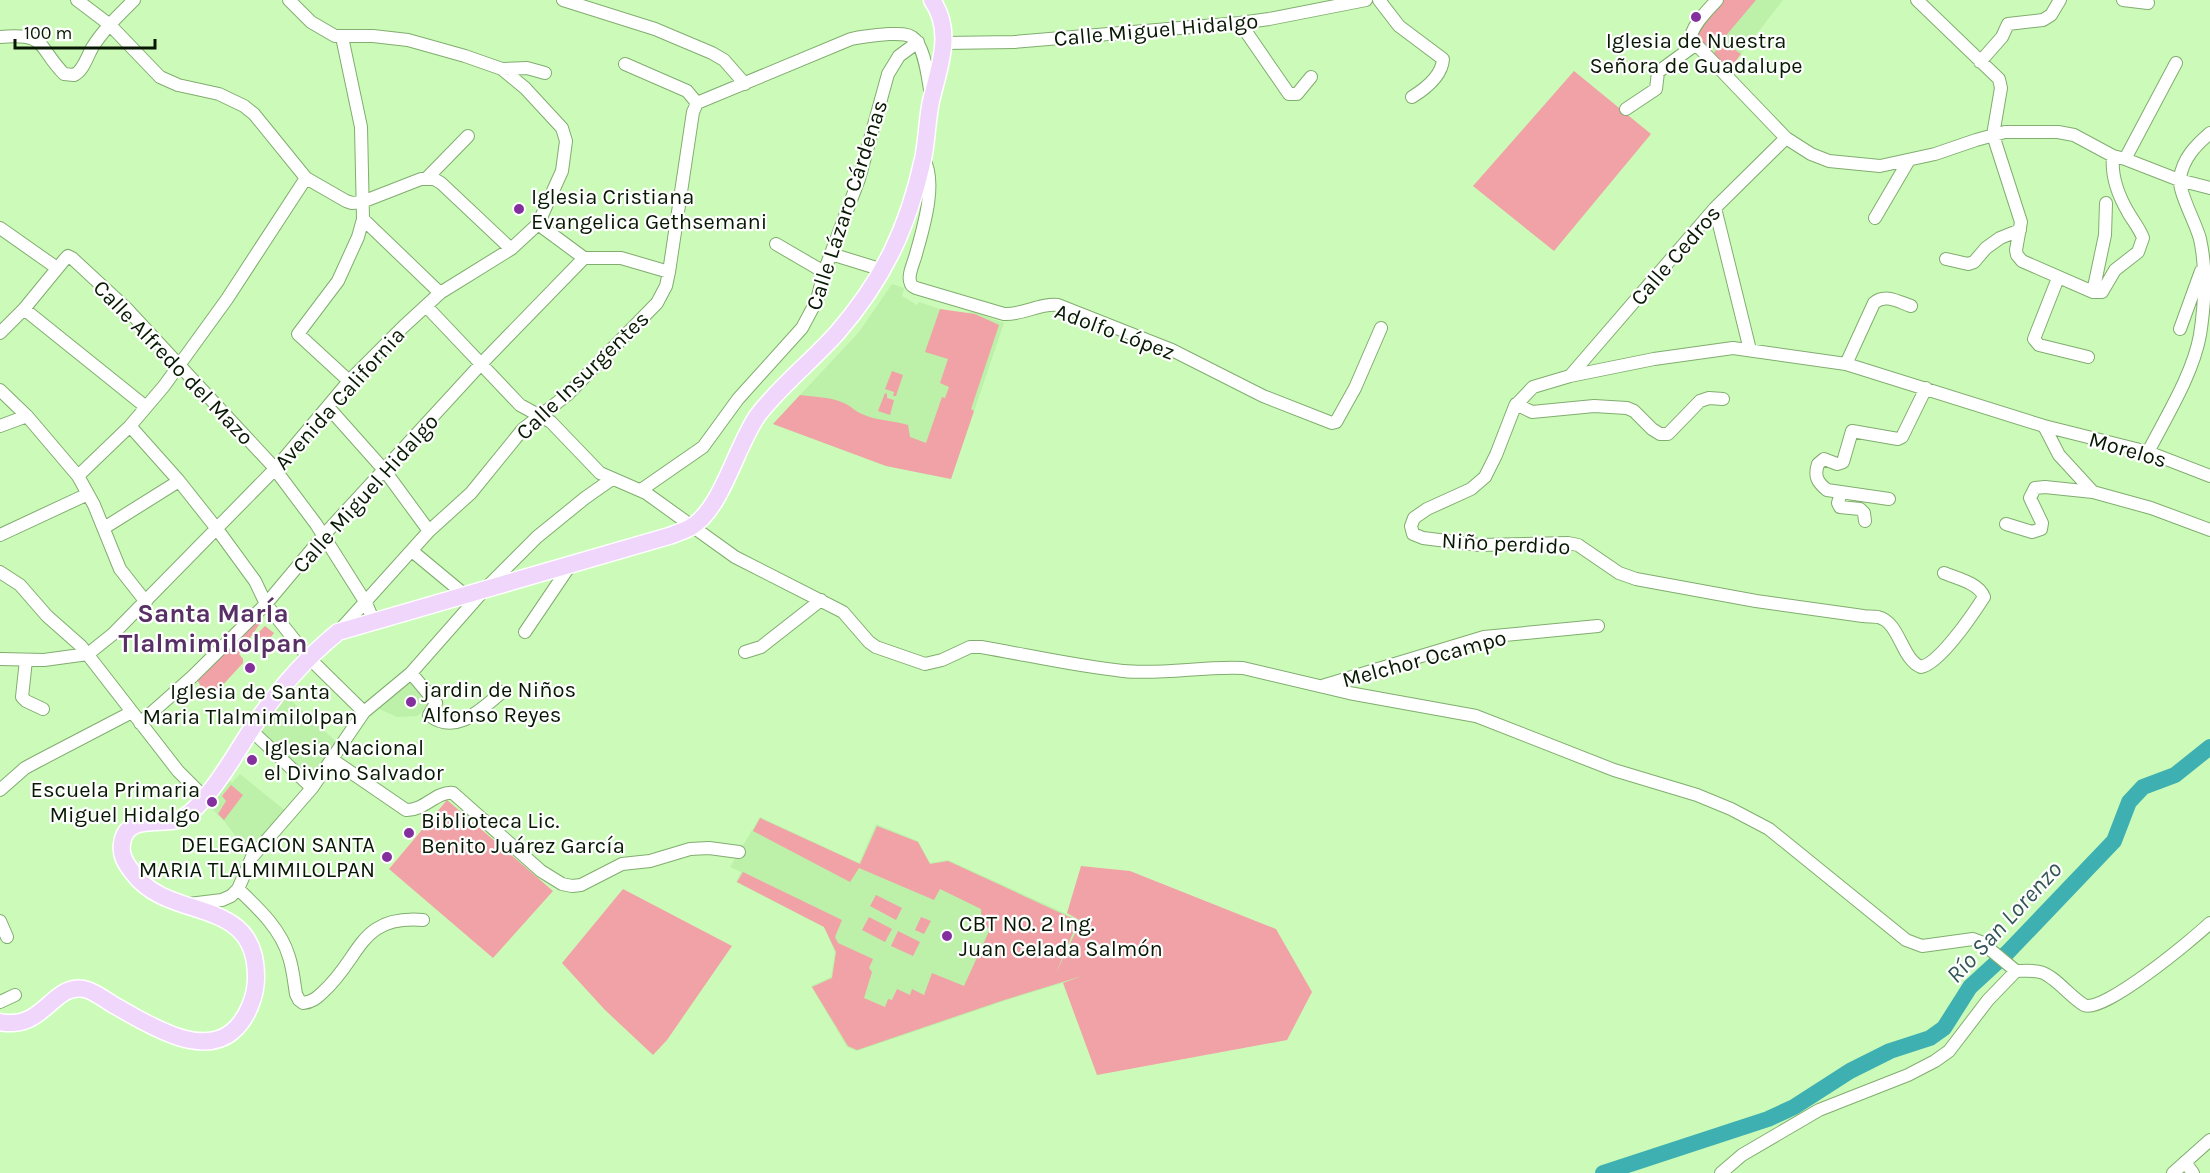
<svg xmlns="http://www.w3.org/2000/svg" width="2210" height="1173" font-family="Karla,sans-serif">
  <style>
    .built { fill: #bdf0a9 }
    .green { fill: #f1a2a6 }
    .lines { fill: none; stroke-linecap: round; stroke-linejoin: round }
    .river { stroke: #3fb0b2; stroke-width: 16 }
    .minor-casing { stroke: #81ad6f; stroke-width: 14 }
    .major-casing { stroke: #fff; stroke-width: 19 }
    .minor { stroke: #fff; stroke-width: 12 }
    .major { stroke: #f0d6fa; stroke-width: 16 }
    .poi-dot { fill: #832f9e; stroke: #fff; stroke-width: 2 }
    .labels { text-anchor: middle; stroke-width: 4.5; stroke-linejoin: round; paint-order: stroke }
    .street-label { font-size: 22px; fill: #081903; stroke: #fff }
    .poi-label { font-size: 22px; fill: #081903; stroke: #fff; text-anchor: start }
    .water-label { font-size: 24px; font-style: italic; fill: #345656; stroke: #fff }
    .quarter-label { font-size: 26px; font-weight: bold; fill: #583066; stroke: #fff }
  </style>
  <rect width="100%" height="100%" fill="#ccfbb9"/>
  <path class="built" d="M 1722,0 L 1783,0 L 1728,71 L 1696,41 Z
    M 892,284 L 904,288 L 902,296 L 917,305 L 919,302 L 964,317 L 966,313 L 973,312 L 1004,323 L 951,479 L 886,466 L 773,424 L 859,332 Z
    M 413,679 L 433,703 L 417,716 L 397,717 L 377,708 Z
    M 285,695 L 341,746 L 313,785 L 257,730 Z
    M 240,774 L 287,812 L 250,856 L 225,822 L 206,803 L 224,776 L 232,783 Z
    M 760,817 L 859,863 L 876,824 L 918,841 L 930,863 L 948,860 L 1113,935 L 1117,942 L 1095,973 L 1010,999 L 857,1051 L 847,1047 L 811,986 L 831,977 L 835,952 L 824,927 L 736,882 L 741,872 L 730,867 Z"/>
  <path class="green" d="M 1722,0 L 1756,0 L 1724,38 L 1718,32 L 1706,50 L 1696,41 L 1698,31 Z
    M 1722,41 L 1741,54 L 1728,71 L 1712,56 Z
    M 1574,71 L 1651,134 L 1554,251 L 1473,186 Z
    M 940,309 L 975,314 L 999,325 L 971,409 L 974,411 L 951,479 L 886,466 L 773,424 L 800,395 C 815,397 833,397 846,404 C 852,407 856,412 862,414 C 876,421 893,420 908,425 L 910,437 L 926,443 L 942,397 L 945,398 L 949,387 L 940,383 L 948,359 L 925,352 Z
    M 892,371 L 903,375 L 896,396 L 893,396 L 894,392 L 885,389 Z
    M 885,393 L 887,394 L 887,398 L 894,400 L 890,415 L 878,411 Z
    M 257,620 L 261,622 L 239,654 L 243,659 L 243,663 L 208,701 L 196,677 Z
    M 265,626 L 274,633 L 266,643 L 256,635 Z
    M 231,785 L 243,795 L 224,820 L 218,814 L 226,801 L 222,796 Z
    M 447,800 L 553,891 L 493,958 L 389,869 Z
    M 760,818 L 860,864 L 877,826 L 918,842 L 930,864 L 948,861 L 1078,921 L 1056,973 L 1081,921 L 1067,913 L 1081,866 L 1130,871 L 1276,929 L 1312,992 L 1287,1040 L 1097,1075 L 1063,983 L 1082,976 L 1001,1001 L 857,1050 L 848,1046 L 812,987 L 832,978 L 836,952 L 824,927 L 737,882 L 743,872 L 842,920 L 835,937 L 838,943 L 873,959 L 869,968 L 872,972 L 864,998 L 885,1007 L 888,999 L 892,1000 L 897,989 L 910,995 L 912,989 L 924,995 L 932,973 L 964,986 L 990,929 L 982,924 L 981,909 L 940,889 L 934,900 L 859,868 L 850,882 L 753,831 Z
    M 623,889 L 732,946 L 667,1040 L 653,1055 L 605,1010 L 562,963 Z
    M 876,895 L 902,908 L 896,920 L 870,906 Z
    M 869,917 L 892,929 L 885,942 L 862,930 Z
    M 921,917 L 931,921 L 924,934 L 915,930 Z
    M 898,931 L 920,942 L 913,956 L 891,946 Z"/>
  <g class="lines">
    <path class="river" d="M 1603,1173 L 1768,1119 L 1794,1107 L 1850,1071 L 1890,1051 L 1930,1038 L 1944,1028 L 1970,987 L 2007,953 L 2114,841 L 2129,802 L 2143,787 L 2175,775 L 2210,747"/>
    <g class="minor-casing">
      <path id="minor" d="M 77,0 L 110,25 L 160,77 L 178,85 L 219,94 L 244,106 L 254,114 L 306,178 L 346,201 L 352,203 L 362,202 L 421,179 L 434,179 L 441,183 L 511,249
        M 563,0 L 655,29 L 712,53 L 724,60 L 745,84
        M 1379,0 L 1399,26 L 1443,59 C 1442,76 1425,89 1412,97
        M 1717,0 C 1708,10 1691,26 1691,39 L 1786,138 L 1811,154 L 1829,161 L 1880,166 L 1935,154 L 1976,140 L 2005,132 L 2058,132 L 2074,135 L 2113,156 L 2125,159 L 2179,180 L 2210,188
        M 1917,0 L 1999,79 L 2001,88 L 1993,135 L 2021,222 L 2016,250 L 2017,255 L 2022,261 L 2093,292 L 2102,292 L 2115,270 L 2138,252 L 2143,238 C 2140,229 2133,221 2128,212 C 2118,195 2111,176 2113,156
        M 2123,0 L 2148,3
        M 1240,23 L 1289,94 L 1297,94 L 1311,77
        M 0,37 C 48,33 36,45 64,74 L 74,75 C 83,71 87,57 92,48 C 103,30 119,15 134,0
        M 342,37 L 361,127 L 363,219 L 358,237 L 338,281 L 298,334 L 349,381
        M 944,43 L 1014,42 L 1240,23 L 1269,19 L 1366,0
        M 1980,62 L 2002,37 L 2008,24 L 2043,20 L 2051,15 L 2060,0
        M 625,64 L 687,91 L 697,103
        M 502,69 L 527,68 L 545,73
        M 1626,109 L 1656,89 L 1658,72 L 1695,45
        M 923,158 C 938,181 923,229 916,254 C 914,262 908,274 910,281 C 911,286 912,286 916,288 L 1004,314 C 1023,315 1039,303 1058,305 L 1172,350 L 1263,396 L 1332,423 L 1336,422 L 1355,388 L 1381,328
        M 2125,159 L 2176,63
        M 427,178 L 468,136
        M 1715,208 L 1750,350
        M 1875,218 L 1909,160
        M 363,219 L 440,293
        M 538,224 L 584,258 L 621,258 L 669,272
        M 0,228 L 57,268
        M 776,244 L 824,272
        M 831,254 L 883,270
        M 1946,259 L 1968,264 L 1974,262 L 1986,248 L 2000,238 L 2020,230
        M 2058,278 L 2034,339 L 2039,345 L 2088,357
        M 2093,292 L 2105,235 L 2106,203
        M 426,306 L 520,405 L 551,422 L 600,473 L 646,493 L 735,557 L 843,612 L 869,642 L 876,647 L 925,664 L 942,660 L 970,647 L 981,647 C 1028,655 1075,666 1123,671 C 1163,675 1203,666 1243,668 L 1349,693 L 1476,716 L 1614,770 L 1697,795 L 1731,809 L 1769,829 L 1906,940 L 1922,946 L 1973,939 L 1981,942 L 2016,971 L 1988,1000 L 1949,1051 L 1935,1061 L 1908,1075 L 1819,1110 L 1742,1155 L 1721,1173
        M 24,309 L 146,407
        M 2180,329 L 2201,271
        M 0,333 L 24,309 L 65,259 L 68,256 L 72,258 L 128,310 L 271,464 L 316,524 L 366,603 L 374,622
        M 1846,364 L 1874,303 C 1885,293 1899,302 1911,306
        M 1570,376 L 1715,208 L 1786,138
        M 0,390 L 27,416 L 78,476 L 94,505 L 120,569 L 146,602
        M 1516,404 L 1532,412 L 1594,406 L 1627,408 L 1634,411 L 1652,429 L 1660,434 L 1668,434 L 1700,401 L 1709,398 L 1723,399
        M 328,407 L 385,471 L 429,531
        M 0,426 L 27,416
        M 130,426 L 179,481 L 217,529 L 255,581 L 266,604 L 308,657 L 364,712
        M 2044,426 L 2148,452 L 2210,476
        M 2148,452 C 2166,417 2193,374 2200,335 C 2205,302 2207,271 2200,239 C 2196,223 2178,192 2180,178 C 2183,158 2196,145 2210,133
        M 78,476 L 130,426 L 164,386 L 227,299 L 306,178
        M 641,490 L 703,447 L 738,399 L 802,328 L 817,300 L 824,272 L 859,179 L 888,74 L 899,56 L 918,42
        M 1841,492 L 1838,503 L 1840,507 L 1860,509 L 1864,513 L 1865,521
        M 1889,499 L 1827,490 C 1817,482 1814,476 1818,464 L 1824,459 L 1837,464 L 1843,462 L 1852,431 L 1898,439 L 1902,437 L 1926,388
        M 2006,524 L 2032,532 L 2041,529 L 2042,523 L 2030,498 L 2035,488 L 2045,487 L 2093,492
        M 104,528 L 179,481
        M 0,535 L 88,494
        M 412,551 L 465,595
        M 0,572 L 20,585 L 47,616 L 81,646 L 178,771 L 205,798
        M 1944,573 C 1956,578 1979,583 1984,597 C 1973,614 1940,663 1921,667 C 1901,659 1900,622 1878,617 C 1873,616 1867,617 1863,616 L 1756,601 L 1636,579 L 1619,573 L 1578,545 L 1568,543 L 1479,545 L 1423,538 L 1413,534 L 1411,526 L 1414,518 L 1427,509 L 1471,489 L 1485,477 L 1496,455 L 1515,406 L 1533,387 L 1570,376 L 1654,359 L 1733,348 L 1846,364 L 2044,426 L 2059,455 L 2093,492 L 2151,508 L 2210,530
        M 339,631 L 429,531 L 471,493 L 523,429 L 567,395 L 657,303 L 666,286 L 669,272 L 693,112 L 697,103 L 851,39 C 864,36 876,35 889,34 C 897,34 906,33 912,37 C 925,45 928,80 931,95
        M 525,632 L 571,564
        M 745,652 L 761,647 L 821,600
        M 0,659 L 44,660 L 88,654 L 113,634 L 275,469 L 349,381 L 403,327 L 440,293 L 511,249 L 538,224 L 562,171 L 566,141 L 562,128 L 525,88 L 502,69 L 465,56 L 408,40 L 373,36 L 335,36 L 311,22 L 289,0
        M 26,660 L 22,697 L 26,701 L 43,709
        M 411,673 L 436,703 L 429,715 C 456,736 480,710 502,692
        M 1322,686 L 1484,637 L 1598,626
        M 140,723 L 192,677 L 266,604 L 323,536 L 481,364 L 584,258
        M 251,730 L 312,788
        M 333,760 L 406,810 C 424,811 436,791 453,793 L 541,871 L 562,884 L 572,886 L 581,885 L 622,864 L 650,861 L 690,849 L 709,848 L 739,852
        M 0,790 L 25,768 L 38,761 L 132,712
        M 238,889 C 258,908 281,929 289,957 C 293,969 294,982 296,994 L 299,1000 L 303,1003 C 312,1002 317,998 323,992 C 362,957 358,915 423,920
        M 189,904 L 222,900 L 231,896 L 238,889 L 252,857 L 312,788 L 364,712 L 411,673 L 485,589 L 537,537 L 585,498 L 612,479
        M 0,921 L 7,937
        M 2016,971 C 2024,971 2032,970 2040,972 C 2054,975 2070,997 2084,1005 C 2102,1015 2194,938 2210,923
        M 0,1002 L 15,995
        M 2185,1162 L 2193,1173
        M 2173,1173 L 2210,1140"/>
    </g>
    <g class="major-casing">
      <path id="major" d="M 0,1022 C 44,1031 52,983 84,989 C 94,991 104,999 112,1004 C 143,1021 200,1060 233,1031 C 247,1019 256,996 256,978 C 257,894 170,923 133,873 C 126,864 120,855 122,844 C 125,815 158,825 177,820 C 187,817 196,808 202,801 C 222,779 235,754 251,730 C 275,693 304,660 338,632 L 669,536 C 677,533 684,531 691,527 C 722,509 736,446 758,415 C 781,385 812,361 837,333 C 883,280 908,228 923,159 C 927,140 927,120 931,101 C 939,67 954,32 932,0"/>
    </g>
    <use href="#minor" class="minor"/>
    <use href="#major" class="major"/>
  </g>
  <g class="poi-dot">
    <circle cx="1696" cy="17" r="6"/>
    <circle cx="519" cy="209" r="6"/>
    <circle cx="250" cy="668" r="6"/>
    <circle cx="411" cy="702" r="6"/>
    <circle cx="252" cy="760" r="6"/>
    <circle cx="212" cy="802" r="6"/>
    <circle cx="409" cy="833" r="6"/>
    <circle cx="387" cy="857" r="6"/>
    <circle cx="947" cy="936" r="6"/>
  </g>
  <g class="labels">
    <g class="street-label">
      <text transform="translate(1156 29) rotate(-5)" y="8">Calle Miguel Hidalgo</text>
      <text transform="translate(846 205) rotate(-72)" y="8">Calle Lázaro Cárdenas</text>
      <text transform="translate(1675 255) rotate(-49)" y="8">Calle Cedros</text>
      <text transform="translate(1115 331) rotate(20)" y="8">Adolfo López</text>
      <text transform="translate(174 362) rotate(46)" y="8">Calle Alfredo del Mazo</text>
      <text transform="translate(582 375) rotate(-44)" y="8">Calle Insurgentes</text>
      <text transform="translate(339 398) rotate(-48)" y="8">Avenida California</text>
      <text transform="translate(2128 449) rotate(16)" y="8">Morelos</text>
      <text transform="translate(365 493) rotate(-48)" y="8">Calle Miguel Hidalgo</text>
      <text transform="translate(1506 543) rotate(3)" y="8">Niño perdido</text>
      <text transform="translate(1424 658) rotate(-15)" y="8">Melchor Ocampo</text>
    </g>
    <g class="poi-label">
      <text x="1696" y="48" text-anchor="middle">Iglesia de Nuestra<tspan x="1696" dy="25">Señora de Guadalupe</tspan></text>
      <text x="531" y="204">Iglesia Cristiana<tspan x="531" dy="25">Evangelica Gethsemani</tspan></text>
      <text x="423" y="697">jardin de Niños<tspan x="423" dy="25">Alfonso Reyes</tspan></text>
      <text x="250" y="699" text-anchor="middle">Iglesia de Santa<tspan x="250" dy="25">Maria Tlalmimilolpan</tspan></text>
      <text x="264" y="755">Iglesia Nacional<tspan x="264" dy="25">el Divino Salvador</tspan></text>
      <text x="200" y="797" text-anchor="end">Escuela Primaria<tspan x="200" dy="25">Miguel Hidalgo</tspan></text>
      <text x="421" y="828">Biblioteca Lic.<tspan x="421" dy="25">Benito Juárez García</tspan></text>
      <text x="375" y="852" text-anchor="end">DELEGACION SANTA<tspan x="375" dy="25">MARIA TLALMIMILOLPAN</tspan></text>
      <text x="959" y="931">CBT NO. 2 Ing.<tspan x="959" dy="25">Juan Celada Salmón</tspan></text>
    </g>
    <g class="water-label">
      <text transform="translate(2004 922) rotate(-47)" y="8">Río San Lorenzo</text>
    </g>
    <g class="quarter-label">
      <text x="213" y="622">Santa MarÍa<tspan x="213" dy="30">Tlalmimilolpan</tspan></text>
    </g>
  </g>
  <path d="M15 39v9h140v-9" fill="none" stroke="#081903" stroke-width="3"/>
  <text x="24" y="39" font-size="18" fill="#081903" stroke="#ffffff" stroke-width="4.5" paint-order="stroke">100 m</text>
</svg>
